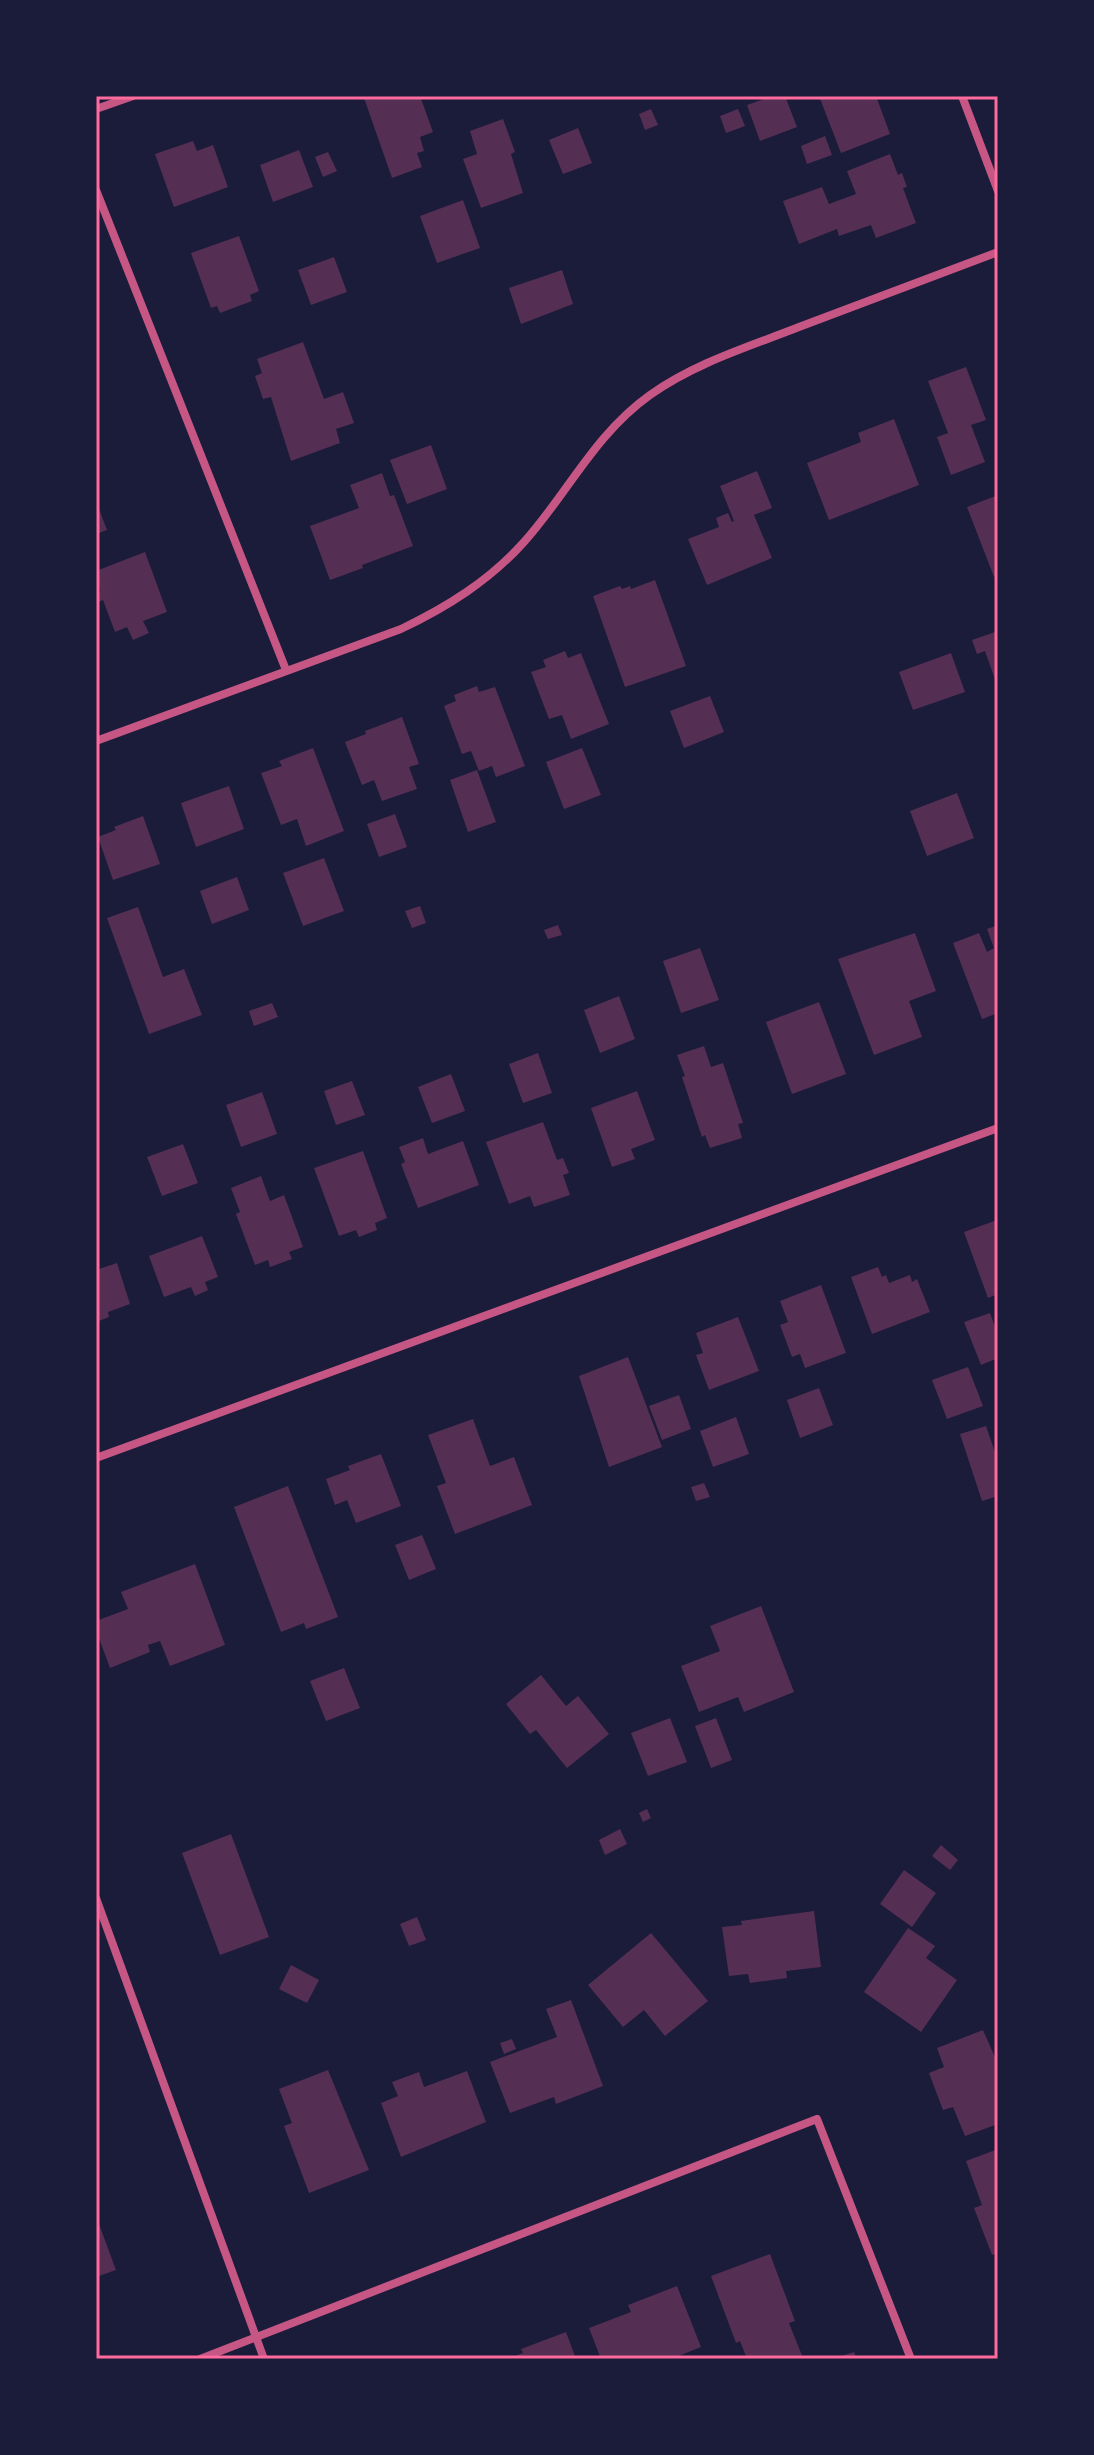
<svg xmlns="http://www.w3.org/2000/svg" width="1094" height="2455" font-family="'DejaVu Sans',sans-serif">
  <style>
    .building { fill: #542f53 }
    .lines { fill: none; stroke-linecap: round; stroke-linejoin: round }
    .minor { stroke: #c65784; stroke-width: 8 }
    .neatline { fill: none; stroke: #ff6b9d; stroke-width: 3 }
  </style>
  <rect width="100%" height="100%" fill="#1b1b3a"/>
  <path class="building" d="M 367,96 L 420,96 L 433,132 L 420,137 L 424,151 L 417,153 L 422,167 L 392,178 L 364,98 Z
    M 772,96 L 785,96 L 797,127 L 760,141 L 747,105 Z
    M 819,96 L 876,96 L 890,134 L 841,153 Z
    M 651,109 L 658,125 L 645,130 L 639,114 Z
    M 738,109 L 745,126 L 726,133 L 720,116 Z
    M 503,119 L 515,152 L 511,154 L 523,193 L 481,208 L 463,159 L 477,154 L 470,131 Z
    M 578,128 L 592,163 L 563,174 L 549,140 Z
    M 825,136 L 832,155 L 807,164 L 801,146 Z
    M 193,141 L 197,151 L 213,145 L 228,187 L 174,207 L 155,154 Z
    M 299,150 L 313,187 L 273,202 L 260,165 Z
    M 328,152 L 337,171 L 323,177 L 315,157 Z
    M 890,154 L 898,175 L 902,173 L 907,187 L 903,188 L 916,223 L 876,238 L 871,225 L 839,236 L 837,229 L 799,244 L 783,201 L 822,187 L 829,204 L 856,194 L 847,171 Z
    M 463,200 L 480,248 L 437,263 L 420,216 Z
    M 239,236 L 259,291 L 250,295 L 252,301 L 220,313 L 217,306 L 211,308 L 191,253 Z
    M 334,257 L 347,292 L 311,305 L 298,270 Z
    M 562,270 L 573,304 L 521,324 L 509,288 Z
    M 303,342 L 324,399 L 343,392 L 354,423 L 336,429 L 340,443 L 291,461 L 271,397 L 263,399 L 255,376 L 262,373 L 257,359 Z
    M 966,367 L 986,420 L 971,425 L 985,462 L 951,475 L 937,437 L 948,433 L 928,381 Z
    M 894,419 L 919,485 L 829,520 L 807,463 L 861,442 L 858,433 Z
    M 431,445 L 447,489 L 407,504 L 390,460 Z
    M 757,471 L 772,508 L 754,515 L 772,558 L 707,585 L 688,539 L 719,527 L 716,518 L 728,513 L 732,522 L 734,521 L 720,486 Z
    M 382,473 L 390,496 L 394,495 L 413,546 L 362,565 L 363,568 L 330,580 L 310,526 L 359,508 L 350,485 Z
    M 998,495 L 998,575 L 994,577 L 967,507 Z
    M 96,501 L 107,530 L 96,534 Z
    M 145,552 L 167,612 L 143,621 L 149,633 L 133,640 L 127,627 L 115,632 L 103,600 L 98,602 L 96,593 L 100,591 L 96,571 Z
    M 655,580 L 686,666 L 625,687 L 593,596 L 620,586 L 622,589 L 630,586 L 631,589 Z
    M 998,631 L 998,688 L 985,651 L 977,654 L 972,640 Z
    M 565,651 L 568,658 L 581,653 L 609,724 L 571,739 L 562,715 L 549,719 L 531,672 L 546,667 L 543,660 Z
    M 951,653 L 965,692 L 913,710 L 899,672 Z
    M 477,686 L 479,692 L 495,687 L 525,766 L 496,777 L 492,766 L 479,771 L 471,751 L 462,754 L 444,706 L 456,701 L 454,695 Z
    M 710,696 L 724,732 L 684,748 L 670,711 Z
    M 402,717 L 419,764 L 409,767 L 417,789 L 382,801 L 374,780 L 362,785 L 345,742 L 366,734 L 365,731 Z
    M 313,748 L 344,831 L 306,846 L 297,819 L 281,825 L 261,773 L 282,766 L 279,761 Z
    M 582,748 L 601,795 L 564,809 L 546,762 Z
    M 477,770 L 496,822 L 468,832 L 450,780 Z
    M 229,786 L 244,829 L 196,847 L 181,803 Z
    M 957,793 L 974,838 L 927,856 L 910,811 Z
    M 395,814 L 407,847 L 379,857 L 367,824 Z
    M 143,816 L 160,864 L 113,880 L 98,837 L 116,830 L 114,827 Z
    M 324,858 L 344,911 L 303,926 L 283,873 Z
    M 237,877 L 249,910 L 212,924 L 200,891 Z
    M 420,906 L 426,923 L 412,928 L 405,911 Z
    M 138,907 L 163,977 L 184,969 L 202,1015 L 149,1034 L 107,918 Z
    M 558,925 L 562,935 L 548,939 L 544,930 Z
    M 998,925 L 998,1013 L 982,1019 L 953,943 L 979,933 L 987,952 L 994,948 L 987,929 Z
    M 915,933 L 936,991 L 909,1001 L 922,1037 L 874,1055 L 838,959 Z
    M 700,948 L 719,1000 L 681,1013 L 663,961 Z
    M 619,996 L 635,1039 L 600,1053 L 584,1010 Z
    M 819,1002 L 846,1074 L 792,1094 L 766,1022 Z
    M 272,1003 L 278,1017 L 254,1026 L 249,1011 Z
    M 704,1046 L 711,1067 L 723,1063 L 743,1123 L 738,1124 L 742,1138 L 710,1148 L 705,1135 L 702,1137 L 682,1077 L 685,1076 L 677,1055 Z
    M 538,1053 L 552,1093 L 523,1103 L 509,1064 Z
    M 451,1074 L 465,1111 L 432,1123 L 418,1087 Z
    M 352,1081 L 365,1115 L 336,1125 L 324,1091 Z
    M 637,1091 L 655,1140 L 631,1149 L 635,1159 L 612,1167 L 591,1108 Z
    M 262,1092 L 277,1134 L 241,1147 L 226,1105 Z
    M 543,1122 L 557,1160 L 563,1158 L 569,1173 L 563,1175 L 570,1195 L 534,1207 L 530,1196 L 509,1204 L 486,1142 Z
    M 423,1138 L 428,1154 L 463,1141 L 479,1185 L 418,1208 L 401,1164 L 405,1162 L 399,1147 Z
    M 183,1144 L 198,1183 L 162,1196 L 147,1157 Z
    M 363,1151 L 387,1218 L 375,1223 L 377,1230 L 359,1237 L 356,1230 L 339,1236 L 314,1168 Z
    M 261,1176 L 270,1201 L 284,1195 L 303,1247 L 289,1252 L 292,1259 L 270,1267 L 268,1260 L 255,1265 L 236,1214 L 240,1212 L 231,1188 Z
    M 997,1220 L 998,1294 L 988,1298 L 964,1232 Z
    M 202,1236 L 218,1277 L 205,1282 L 208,1290 L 195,1296 L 191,1287 L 164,1297 L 149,1256 Z
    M 117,1263 L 130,1304 L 108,1312 L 109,1317 L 96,1322 L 96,1270 Z
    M 878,1267 L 882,1277 L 886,1275 L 889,1283 L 910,1275 L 912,1282 L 917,1279 L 930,1312 L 872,1334 L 851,1277 Z
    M 821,1285 L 846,1353 L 805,1368 L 800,1354 L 792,1357 L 780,1325 L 788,1322 L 780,1301 Z
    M 990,1313 L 998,1335 L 998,1358 L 981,1365 L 964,1322 Z
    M 738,1317 L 759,1371 L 709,1390 L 696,1355 L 703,1353 L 696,1333 Z
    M 628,1357 L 662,1447 L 609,1467 L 579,1376 Z
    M 968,1367 L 983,1406 L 947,1419 L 932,1380 Z
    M 819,1388 L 833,1425 L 800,1438 L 787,1400 Z
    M 679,1395 L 691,1429 L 662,1440 L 649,1406 Z
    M 736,1417 L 749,1454 L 713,1467 L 700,1431 Z
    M 473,1419 L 490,1466 L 514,1457 L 532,1505 L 455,1534 L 437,1486 L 446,1483 L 428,1435 Z
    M 986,1426 L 998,1461 L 998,1496 L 982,1501 L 960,1434 Z
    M 381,1454 L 401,1506 L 356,1523 L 347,1500 L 335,1505 L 326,1479 L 350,1470 L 348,1466 Z
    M 704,1483 L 710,1497 L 696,1501 L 691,1487 Z
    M 288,1486 L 338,1617 L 306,1629 L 304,1623 L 281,1632 L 234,1507 Z
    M 422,1535 L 436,1569 L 409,1580 L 395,1545 Z
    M 195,1564 L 225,1645 L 170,1666 L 160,1641 L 148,1645 L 150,1652 L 110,1668 L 96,1630 L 96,1621 L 128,1609 L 121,1592 Z
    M 761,1606 L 794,1692 L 744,1712 L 738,1697 L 699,1712 L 681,1666 L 720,1651 L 710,1626 Z
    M 344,1668 L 360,1708 L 326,1721 L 310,1681 Z
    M 541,1675 L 566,1706 L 578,1696 L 609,1734 L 567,1768 L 536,1730 L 530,1734 L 506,1704 Z
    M 670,1718 L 687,1762 L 648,1776 L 631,1733 Z
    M 716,1718 L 732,1760 L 711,1768 L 695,1726 Z
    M 647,1809 L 651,1818 L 643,1822 L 639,1813 Z
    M 620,1829 L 627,1844 L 605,1855 L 599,1840 Z
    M 231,1834 L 269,1937 L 220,1955 L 182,1853 Z
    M 941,1845 L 958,1860 L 950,1870 L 932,1856 Z
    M 904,1870 L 936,1893 L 912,1927 L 880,1904 Z
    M 814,1911 L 821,1967 L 786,1971 L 787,1978 L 750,1983 L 748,1974 L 729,1976 L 722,1927 L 742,1925 L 741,1921 Z
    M 417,1917 L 426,1940 L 409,1946 L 400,1924 Z
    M 908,1928 L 935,1946 L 926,1958 L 957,1980 L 921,2032 L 864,1992 Z
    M 651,1933 L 708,2001 L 665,2036 L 644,2010 L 623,2027 L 588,1985 Z
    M 291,1965 L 319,1980 L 307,2003 L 279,1989 Z
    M 571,2000 L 603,2086 L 556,2104 L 554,2097 L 510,2113 L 490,2062 L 557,2037 L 546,2009 Z
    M 983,2030 L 998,2064 L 998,2124 L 965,2136 L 953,2107 L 943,2110 L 929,2073 L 944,2067 L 937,2048 Z
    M 512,2039 L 516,2049 L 504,2054 L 500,2043 Z
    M 328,2070 L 369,2170 L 309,2193 L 284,2126 L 292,2123 L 279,2089 Z
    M 467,2071 L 486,2122 L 401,2157 L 381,2103 L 398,2096 L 392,2082 L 419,2072 L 424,2087 Z
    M 998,2149 L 998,2253 L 992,2255 L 974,2208 L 982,2205 L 966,2161 Z
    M 96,2216 L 116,2270 L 96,2277 Z
    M 770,2254 L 795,2321 L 789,2323 L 803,2358 L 800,2359 L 747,2359 L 740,2341 L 736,2343 L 711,2276 Z
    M 677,2286 L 701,2347 L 671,2359 L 601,2359 L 589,2328 L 631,2312 L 628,2305 Z
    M 566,2332 L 576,2359 L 507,2359 L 523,2353 L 521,2349 Z
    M 854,2352 L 857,2359 L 835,2359 L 835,2358 Z"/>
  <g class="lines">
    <path class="minor" d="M 962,96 L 998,191
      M 96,109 L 133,96
      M 96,190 L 286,670
      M 96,741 L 401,629 C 447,607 489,581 524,542 C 568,493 594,435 650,395 C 695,363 748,347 799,327 C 865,302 932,277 998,252
      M 96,1458 L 998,1128
      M 96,1898 L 264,2359
      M 200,2359 L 817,2119 L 911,2359"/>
  </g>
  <rect width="1094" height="2455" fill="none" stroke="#1b1b3a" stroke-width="196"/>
  <rect x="98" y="98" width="898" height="2259" class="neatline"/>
</svg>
